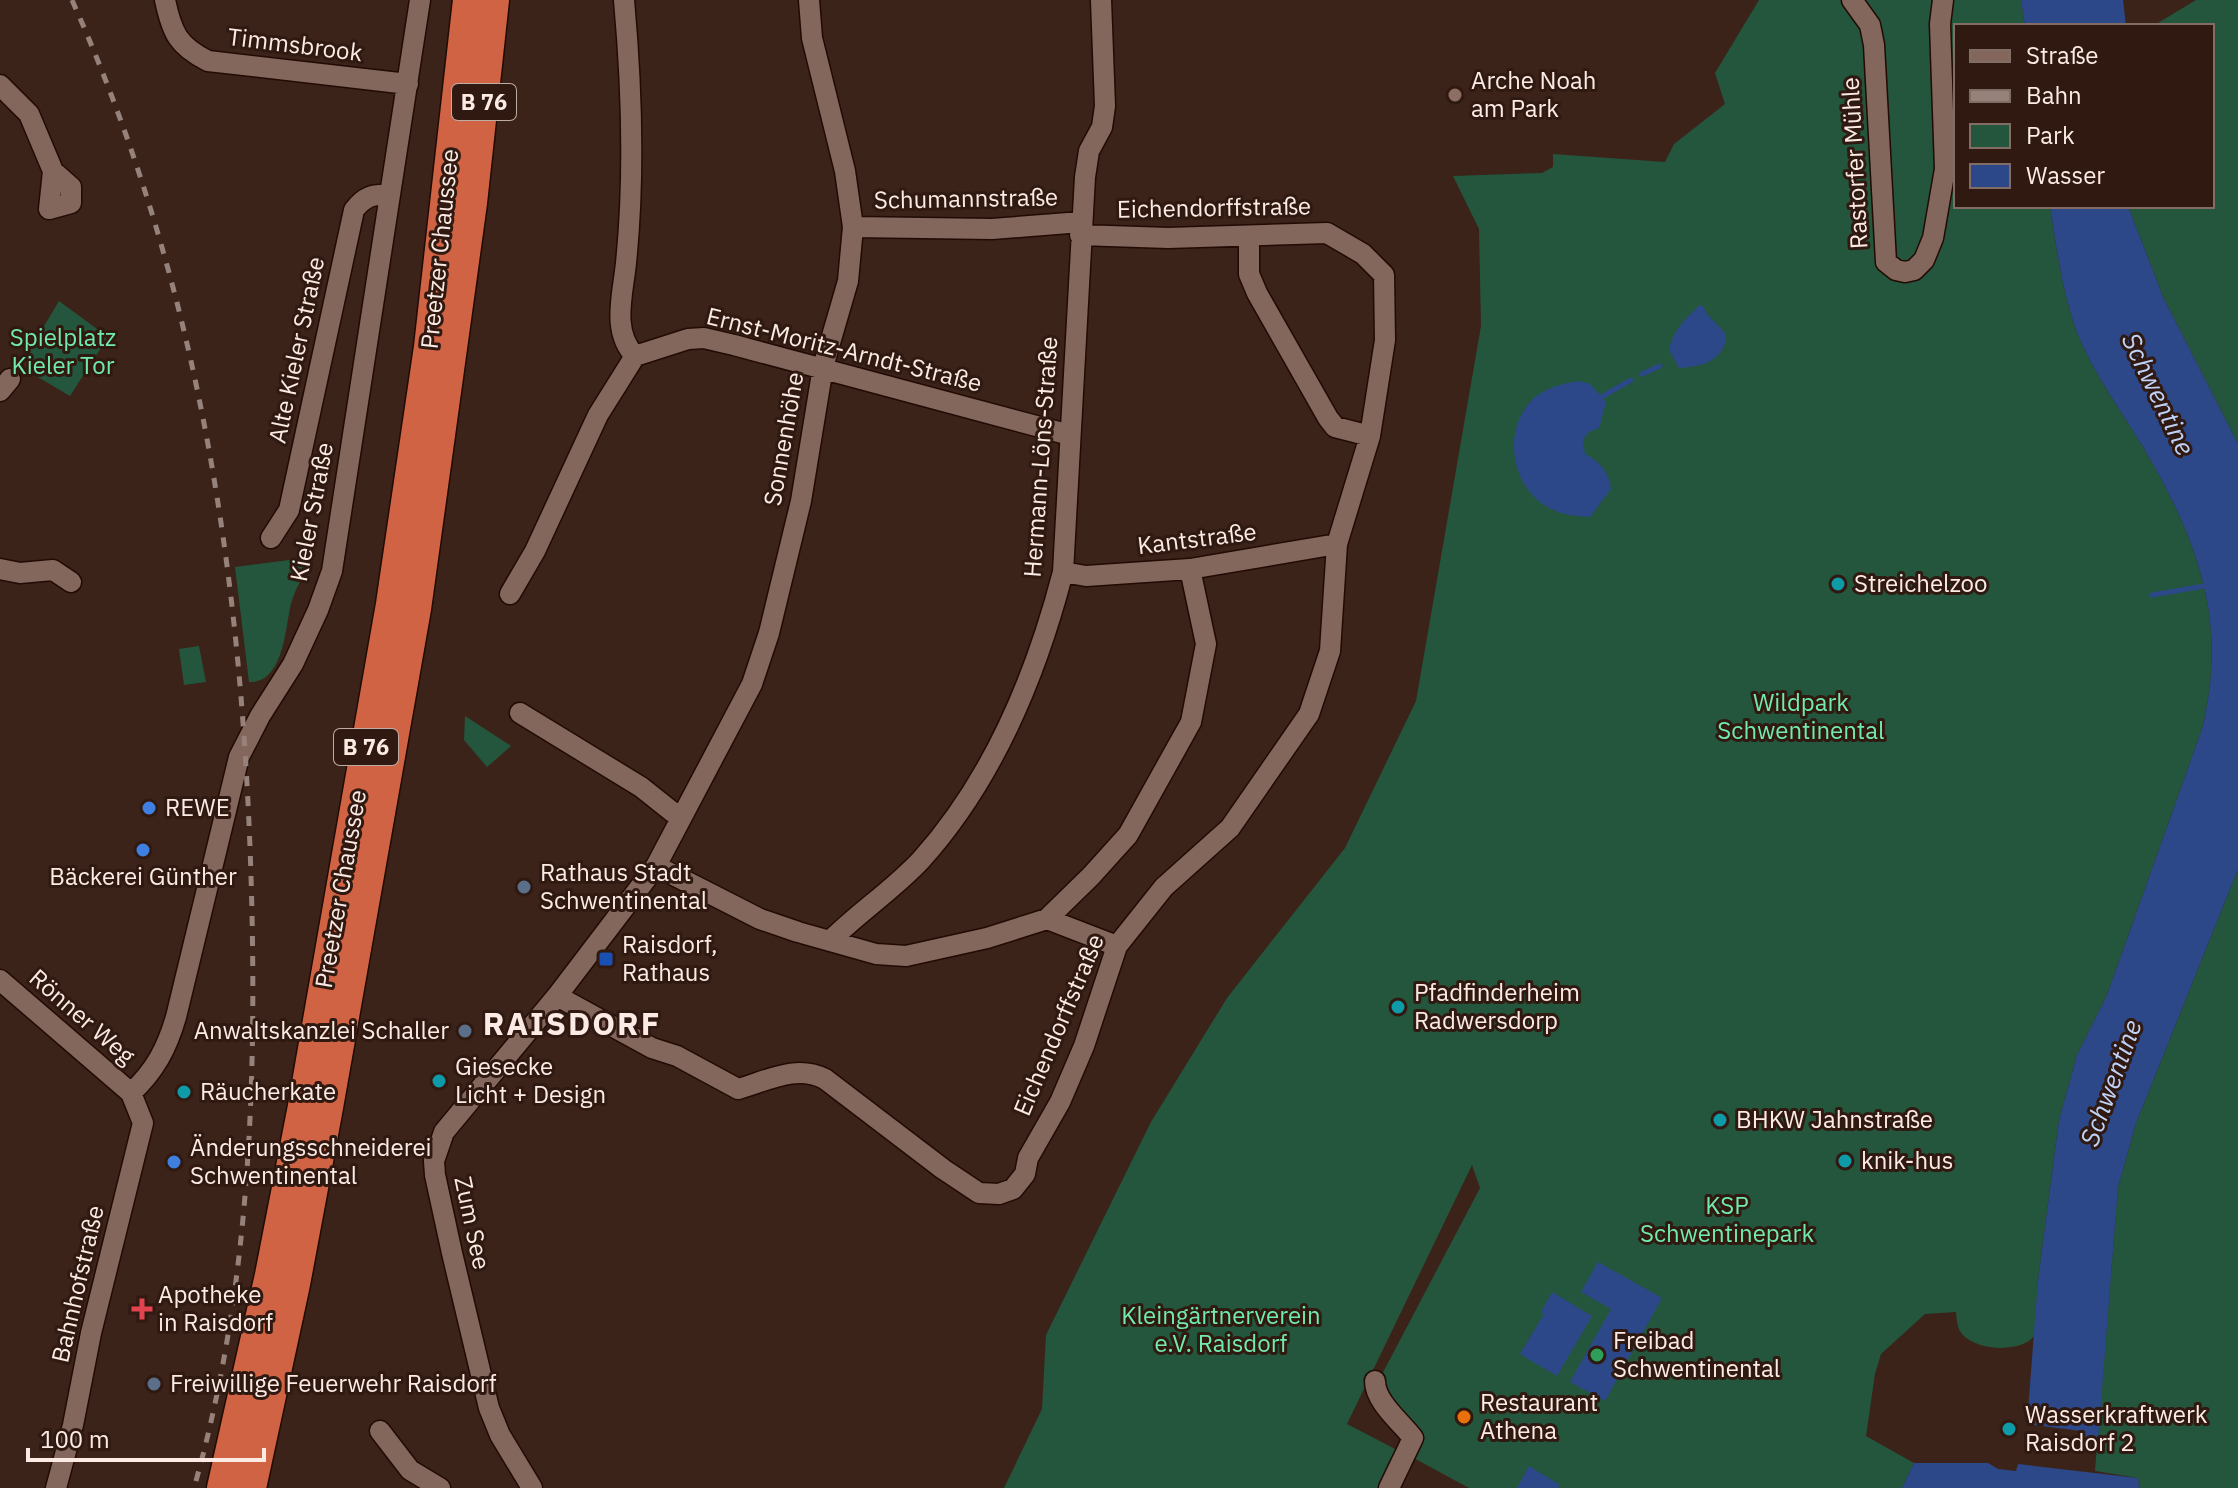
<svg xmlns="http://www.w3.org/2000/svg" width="2238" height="1488" font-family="'IBM Plex Sans',sans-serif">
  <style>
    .green { fill: #23563c }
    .water { fill: #2c4888 }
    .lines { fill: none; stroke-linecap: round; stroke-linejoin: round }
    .stream { stroke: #2c4888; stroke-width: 5 }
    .minor-casing { stroke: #210b04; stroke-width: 23 }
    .highway-casing { stroke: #210b04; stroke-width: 33 }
    .minor { stroke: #83665c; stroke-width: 20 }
    .highway { stroke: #d06343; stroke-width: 30 }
    .rail { stroke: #96827a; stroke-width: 5; stroke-dasharray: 10 10; stroke-linecap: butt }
    .education-dot { fill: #8d6e63; stroke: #301910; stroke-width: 3 }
    .culture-dot { fill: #0f9aa8; stroke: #301910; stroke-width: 3 }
    .shop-dot { fill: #3f7fe0; stroke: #301910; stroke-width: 3 }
    .service-dot { fill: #5c6f8a; stroke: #301910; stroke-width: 3 }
    .transit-dot { fill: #1a4fb4; stroke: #301910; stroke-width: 3 }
    .health-dot { fill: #e0444e; stroke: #301910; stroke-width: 3 }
    .leisure-dot { fill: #2e9e5b; stroke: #301910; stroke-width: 3 }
    .food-dot { fill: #e8710a; stroke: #301910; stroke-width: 3 }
    .labels { text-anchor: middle; stroke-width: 6; stroke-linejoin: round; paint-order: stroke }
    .shield { fill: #301910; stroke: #bfaca5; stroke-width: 2 }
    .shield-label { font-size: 22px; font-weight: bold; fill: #fcebe5 }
    .street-label { font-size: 24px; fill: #fcebe5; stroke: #301910 }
    .poi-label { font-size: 24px; fill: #fcebe5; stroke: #301910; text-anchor: start }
    .park-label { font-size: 24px; fill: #71ebad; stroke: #301910 }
    .water-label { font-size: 26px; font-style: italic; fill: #bfd2f8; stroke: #301910 }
    .district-label { font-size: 32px; font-weight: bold; letter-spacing: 2px; fill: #fcebe5; stroke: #301910 }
  </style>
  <rect width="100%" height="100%" fill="#3b231a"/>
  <path class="green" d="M 1759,0 L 2021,0 L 2025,26 L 1956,26 L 1956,206 L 2050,206 C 2057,251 2063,300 2081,342 C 2097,378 2122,412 2143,447 C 2197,539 2229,620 2202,729 L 2107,995 L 2077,1055 L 2059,1120 L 2038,1280 L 2035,1335 C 2023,1353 1979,1351 1964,1336 C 1957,1330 1957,1321 1956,1312 L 1925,1314 L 1881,1354 L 1875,1374 L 1866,1436 L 1914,1463 L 1902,1488 L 1469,1488 L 1410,1456 L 1379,1380 L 1480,1188 L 1472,1165 L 1347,1424 L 1397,1450 L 1379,1488 L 1004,1488 L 1042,1409 L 1046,1335 L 1151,1122 L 1227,998 L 1345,848 L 1416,701 L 1481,326 L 1479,229 L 1453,176 L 1542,173 L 1553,167 L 1553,154 L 1665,162 L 1674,144 L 1725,104 L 1715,73 Z
    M 2196,0 L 2238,0 L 2238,444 L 2163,297 L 2128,206 L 2212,206 L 2212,26 L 2153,26 Z
    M 59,301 L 108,337 L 70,396 L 26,370 L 25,358 Z
    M 313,557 C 306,572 295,588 291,604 C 285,628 284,683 249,682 L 235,567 Z
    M 199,646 L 206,682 L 184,685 L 179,649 Z
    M 465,716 L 511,746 L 487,767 L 464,740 Z
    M 2238,869 L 2238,1488 L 2139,1488 L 2138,1478 L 2095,1471 L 2118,1187 L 2136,1123 Z"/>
  <path class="water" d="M 2021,0 L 2123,0 L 2126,26 L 2025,26 Z
    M 2050,206 L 2128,206 L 2163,297 L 2238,444 L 2238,869 L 2136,1123 L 2118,1187 L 2098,1440 L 2080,1439 L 2081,1431 L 2027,1424 L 2038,1280 L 2059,1120 L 2077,1055 L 2107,995 L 2202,729 C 2229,620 2197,539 2143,447 C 2122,412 2097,378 2081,342 C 2063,300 2057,251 2050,206 Z
    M 1700,305 L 1703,306 L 1707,314 L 1726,334 C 1726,360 1702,367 1679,368 L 1669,350 C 1674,329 1685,319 1700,305 Z
    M 1580,381 L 1590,384 L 1606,402 L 1599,428 L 1589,432 L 1583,440 L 1585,454 C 1600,462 1609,472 1611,489 L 1590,517 C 1582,516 1573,516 1565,514 C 1517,503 1498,441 1529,403 C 1541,389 1562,383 1580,381 Z
    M 1598,1262 L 1662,1298 L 1605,1401 L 1570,1382 L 1611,1309 L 1581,1292 Z
    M 1552,1292 L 1592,1316 L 1557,1376 L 1520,1354 L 1544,1314 L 1541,1312 Z
    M 1914,1463 L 1988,1463 L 1998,1469 L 2016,1471 L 2018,1464 L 2138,1478 L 2139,1488 L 1902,1488 Z
    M 1529,1466 L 1560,1485 L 1558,1488 L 1517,1488 Z"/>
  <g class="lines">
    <path class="stream" d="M 1642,374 L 1660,366
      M 1603,396 L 1631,380
      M 2152,595 L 2210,585"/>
    <g class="minor-casing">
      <path id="minor" d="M 165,0 C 172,33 178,46 208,61 L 408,84
        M 624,0 C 632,88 635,174 626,263 C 623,294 611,331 635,356
        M 1852,0 L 1870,25 L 1874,45 L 1886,262 L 1896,270 L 1905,272 L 1914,270 L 1924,260 L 1933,238 L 1945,169 L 1940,24 L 1943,0
        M 0,85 L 29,114 L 53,171 L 71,187 L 71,203 L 49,209 L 53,171
        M 853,227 L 992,229 L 1081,222
        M 1249,237 L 1249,274 L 1257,293 L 1328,418 L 1335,427 L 1370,436
        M 0,391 L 10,379
        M 271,538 L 289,510 L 354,210 C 364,197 372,194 389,195
        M 0,569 L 20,573 L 53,570 L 71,582
        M 1063,572 L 1086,576 L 1190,569 L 1337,544
        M 510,594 L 535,551 L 598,415 L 635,356 L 688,339 L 704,338 L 734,345 L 1070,435
        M 520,713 L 641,787 L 680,818
        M 656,866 L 760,919 L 798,932 L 876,954 L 906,956 L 987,938 L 1047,919 L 1117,946
        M 1047,919 L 1091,876 L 1128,835 L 1191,722 L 1206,644 L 1190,569
        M 830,941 C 859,912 893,890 921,860 C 993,780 1036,676 1063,572 L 1085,177 L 1089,151 L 1102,127 L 1105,106 L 1101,0
        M 0,980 L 131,1093 L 143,1123 L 91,1333 L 73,1425 L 56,1488
        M 557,996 L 652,1048 L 677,1056 L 738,1089 C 767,1081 796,1064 825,1079 L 943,1169 L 979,1193 L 999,1194 L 1013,1189 L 1025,1174 L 1028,1158 L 1060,1102 L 1084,1046 L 1117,946 L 1164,887 L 1230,828 L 1309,714 L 1330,651 L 1337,544 L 1370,436 L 1385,340 L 1384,275 L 1363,254 L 1327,233 L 1168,238 L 1080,235
        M 131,1093 C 155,1071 167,1048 176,1017 L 239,757 L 260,716 L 293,664 L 318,610 L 332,571 L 420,0
        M 1375,1381 C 1375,1402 1401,1422 1413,1438 L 1389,1488
        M 380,1431 L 410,1470 L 440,1488
        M 532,1488 L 500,1435 L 489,1408 L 452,1253 L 435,1175 L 434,1161 L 444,1132 L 557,996 L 656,866 L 752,684 L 769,633 L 801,501 L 823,367 L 848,281 L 853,227 L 845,171 L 812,38 L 809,0"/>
    </g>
    <g class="highway-casing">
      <path id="highway" d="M 222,1488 L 270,1275 L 303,1106 L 391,604 L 429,347 L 468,0
        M 251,1488 L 295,1284 L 327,1113 L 416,609 L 472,203 L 494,0"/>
    </g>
    <use href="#minor" class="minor"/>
    <use href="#highway" class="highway"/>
    <path class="rail" d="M 72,0 C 203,293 245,595 252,914 C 256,1106 247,1302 194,1488"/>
  </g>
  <circle class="education-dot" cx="1455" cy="95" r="8"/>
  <g class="culture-dot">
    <circle cx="1838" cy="584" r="8"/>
    <circle cx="1398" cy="1007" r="8"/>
    <circle cx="439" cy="1081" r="8"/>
    <circle cx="184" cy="1092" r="8"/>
    <circle cx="1720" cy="1120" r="8"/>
    <circle cx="1845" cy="1161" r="8"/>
    <circle cx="2009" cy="1429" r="8"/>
  </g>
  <g class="shop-dot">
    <circle cx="149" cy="808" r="8"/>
    <circle cx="143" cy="850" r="8"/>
    <circle cx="174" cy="1162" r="8"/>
  </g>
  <g class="service-dot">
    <circle cx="524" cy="887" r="8"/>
    <circle cx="465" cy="1031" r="8"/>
    <circle cx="154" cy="1384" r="8"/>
  </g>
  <rect class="transit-dot" x="598" y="951" width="16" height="16" rx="4"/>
  <path class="health-dot" d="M138 1297h8v8h8v8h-8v8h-8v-8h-8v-8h8z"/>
  <circle class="leisure-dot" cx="1597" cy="1355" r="8"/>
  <circle class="food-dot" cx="1464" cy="1417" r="8"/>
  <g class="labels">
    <g class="shield">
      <rect x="452" y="84" width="64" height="36" rx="6"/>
      <rect x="334" y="729" width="64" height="36" rx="6"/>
    </g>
    <g class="shield-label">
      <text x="484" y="110">B 76</text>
      <text x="366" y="755">B 76</text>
    </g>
    <g class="street-label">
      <text transform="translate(295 45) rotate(7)" y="8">Timmsbrook</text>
      <text transform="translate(1855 163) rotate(-93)" y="8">Rastorfer Mühle</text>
      <text transform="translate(966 199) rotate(-1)" y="8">Schumannstraße</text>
      <text transform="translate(1214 208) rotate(-1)" y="8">Eichendorffstraße</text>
      <text transform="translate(440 249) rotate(-84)" y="8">Preetzer Chaussee</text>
      <text transform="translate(297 350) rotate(-78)" y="8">Alte Kieler Straße</text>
      <text transform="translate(844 350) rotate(14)" y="8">Ernst-Moritz-Arndt-Straße</text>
      <text transform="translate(784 439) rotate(-80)" y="8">Sonnenhöhe</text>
      <text transform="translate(1041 457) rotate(-86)" y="8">Hermann-Löns-Straße</text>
      <text transform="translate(312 512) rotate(-79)" y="8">Kieler Straße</text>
      <text transform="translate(1197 539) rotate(-7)" y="8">Kantstraße</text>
      <text transform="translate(341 889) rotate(-80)" y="8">Preetzer Chaussee</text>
      <text transform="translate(82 1017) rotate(41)" y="8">Rönner Weg</text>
      <text transform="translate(1059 1025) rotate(-67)" y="8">Eichendorffstraße</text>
      <text transform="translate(472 1223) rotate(78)" y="8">Zum See</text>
      <text transform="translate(78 1284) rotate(-77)" y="8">Bahnhofstraße</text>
    </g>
    <g class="poi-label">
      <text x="1471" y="89">Arche Noah<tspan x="1471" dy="28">am Park</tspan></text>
      <text x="1854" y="592">Streichelzoo</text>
      <text x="165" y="816">REWE</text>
      <text x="540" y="881">Rathaus Stadt<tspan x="540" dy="28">Schwentinental</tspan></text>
      <text x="143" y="885" text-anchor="middle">Bäckerei Günther</text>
      <text x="622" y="953">Raisdorf,<tspan x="622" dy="28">Rathaus</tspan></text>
      <text x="1414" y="1001">Pfadfinderheim<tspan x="1414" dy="28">Radwersdorp</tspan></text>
      <text x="449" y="1039" text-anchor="end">Anwaltskanzlei Schaller</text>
      <text x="455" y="1075">Giesecke<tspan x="455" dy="28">Licht + Design</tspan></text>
      <text x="200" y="1100">Räucherkate</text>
      <text x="1736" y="1128">BHKW Jahnstraße</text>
      <text x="190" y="1156">Änderungsschneiderei<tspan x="190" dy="28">Schwentinental</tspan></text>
      <text x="1861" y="1169">knik-hus</text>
      <text x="158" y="1303">Apotheke<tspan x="158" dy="28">in Raisdorf</tspan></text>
      <text x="1613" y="1349">Freibad<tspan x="1613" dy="28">Schwentinental</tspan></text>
      <text x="170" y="1392">Freiwillige Feuerwehr Raisdorf</text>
      <text x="1480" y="1411">Restaurant<tspan x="1480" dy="28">Athena</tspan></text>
      <text x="2025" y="1423">Wasserkraftwerk<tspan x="2025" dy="28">Raisdorf 2</tspan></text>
    </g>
    <g class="park-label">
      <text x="63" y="346">Spielplatz<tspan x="63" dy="28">Kieler Tor</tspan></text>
      <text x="1801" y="711">Wildpark<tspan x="1801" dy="28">Schwentinental</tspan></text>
      <text x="1727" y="1214">KSP<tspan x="1727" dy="28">Schwentinepark</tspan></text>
      <text x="1221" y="1324">Kleingärtnerverein<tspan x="1221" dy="28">e.V. Raisdorf</tspan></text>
    </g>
    <g class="water-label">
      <text transform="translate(2158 394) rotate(64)" y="9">Schwentine</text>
      <text transform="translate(2111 1083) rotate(-70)" y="9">Schwentine</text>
    </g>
    <g class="district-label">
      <text x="572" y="1035">RAISDORF</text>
    </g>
  </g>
  <rect x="1954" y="24" width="260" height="184" fill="#301910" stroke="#826d65" stroke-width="2"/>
  <rect x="1970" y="50" width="40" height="12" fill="#83665c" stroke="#826d65" stroke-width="2"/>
  <text x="2026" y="64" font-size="24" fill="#fcebe5">Straße</text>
  <rect x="1970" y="90" width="40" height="12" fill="#96827a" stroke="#826d65" stroke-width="2"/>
  <text x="2026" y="104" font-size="24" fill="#fcebe5">Bahn</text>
  <rect x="1970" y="124" width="40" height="24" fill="#23563c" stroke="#826d65" stroke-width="2"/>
  <text x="2026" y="144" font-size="24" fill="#fcebe5">Park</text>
  <rect x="1970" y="164" width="40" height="24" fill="#2c4888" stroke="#826d65" stroke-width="2"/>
  <text x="2026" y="184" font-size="24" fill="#fcebe5">Wasser</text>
  <path d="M28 1448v12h236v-12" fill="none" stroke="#fcebe5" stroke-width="4"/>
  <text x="40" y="1448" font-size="24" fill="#fcebe5" stroke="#301910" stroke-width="6" paint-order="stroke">100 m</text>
</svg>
